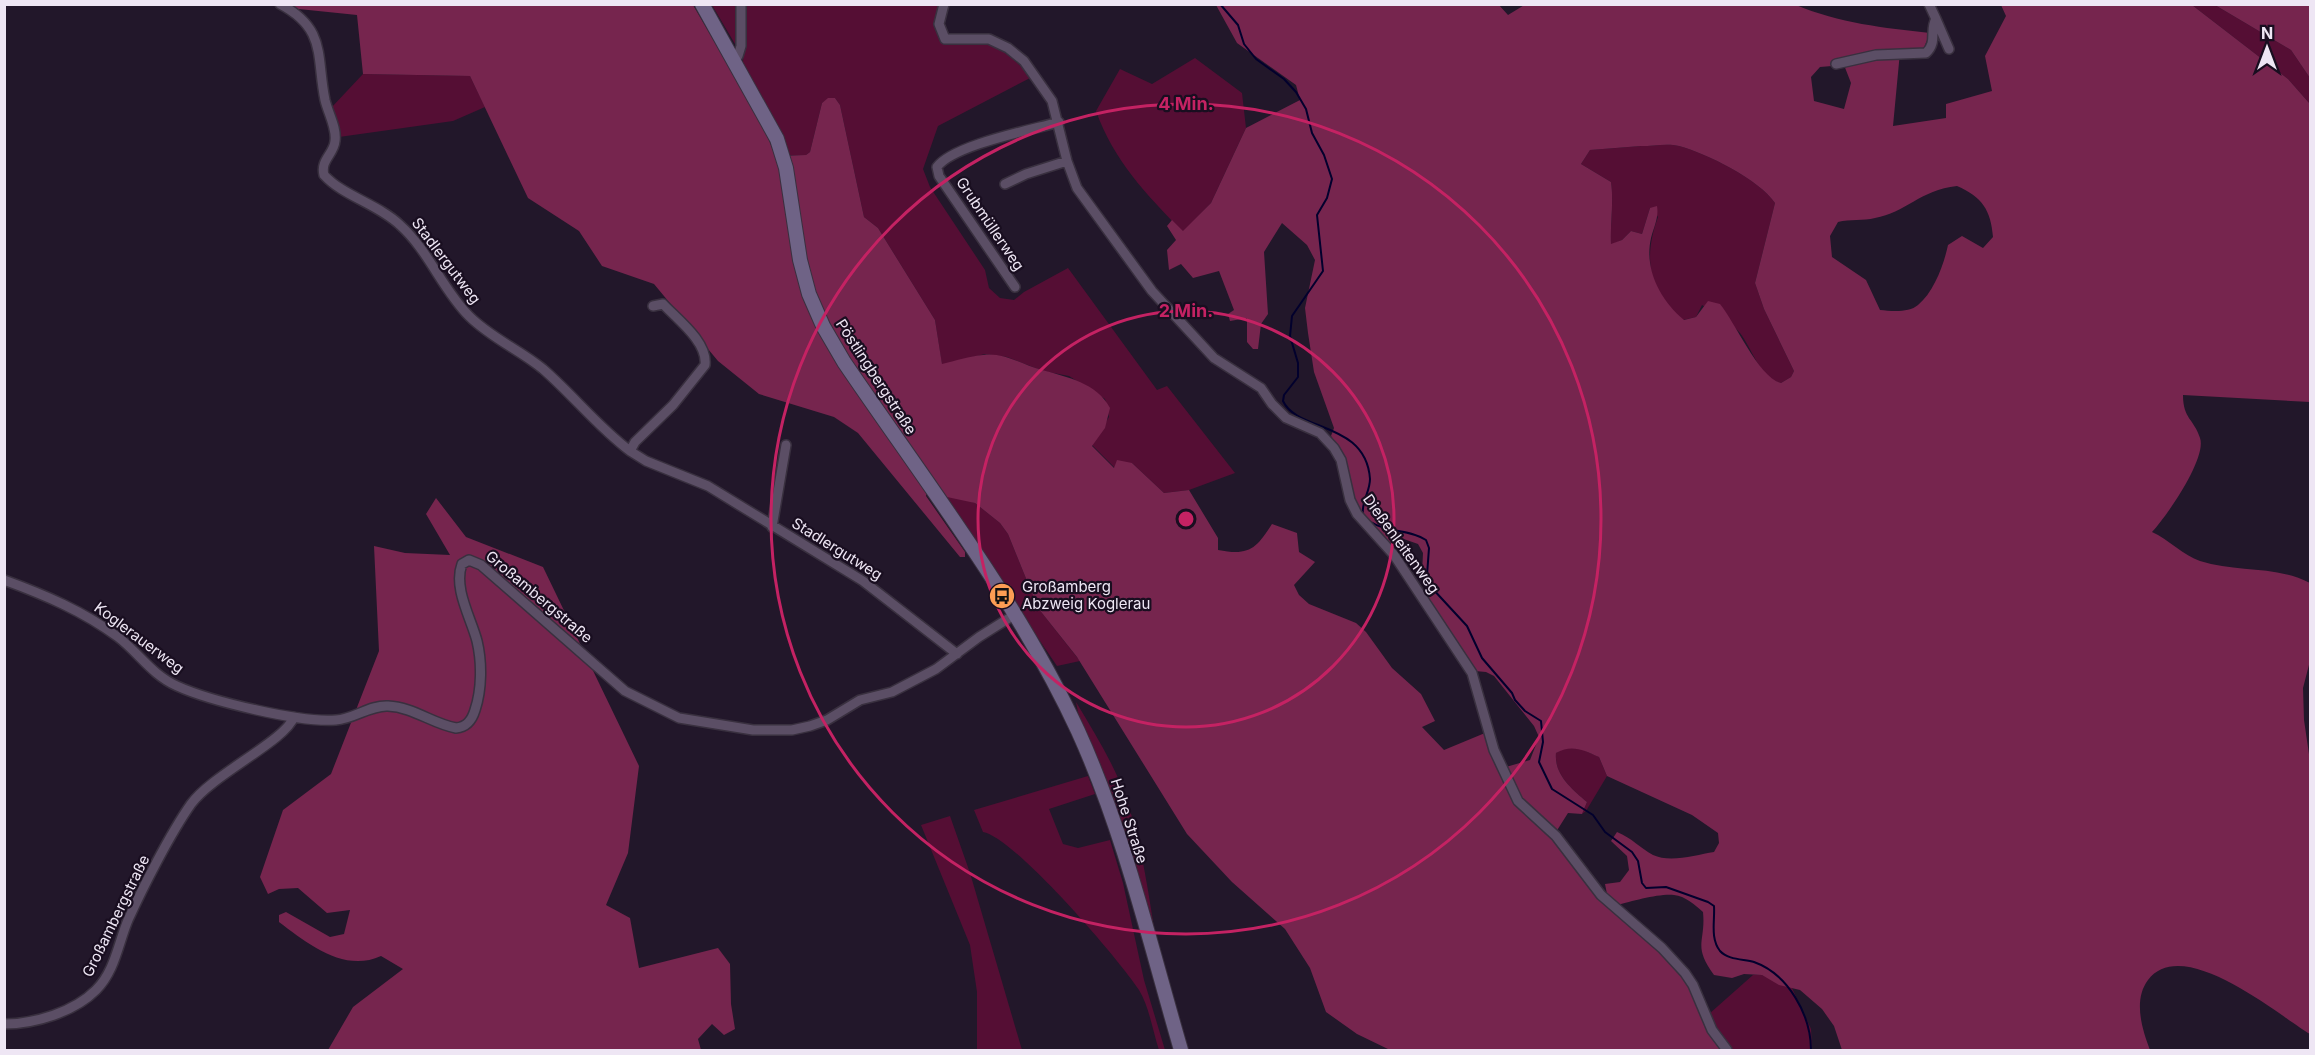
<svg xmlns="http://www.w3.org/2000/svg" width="2315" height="1055" font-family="Inter,sans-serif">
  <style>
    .green { fill: #550e34 }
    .forest { fill: #76254e; fill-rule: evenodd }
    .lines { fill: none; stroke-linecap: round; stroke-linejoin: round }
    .stream { stroke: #02002d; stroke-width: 2 }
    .street-casing { stroke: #39303f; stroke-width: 12 }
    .secondary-casing { stroke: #39303f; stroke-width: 16 }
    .street { stroke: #5b4e65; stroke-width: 9 }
    .secondary { stroke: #6f6386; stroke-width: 14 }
    .ring { fill: none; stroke: #c42263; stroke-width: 3 }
    .labels { text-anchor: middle; stroke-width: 4.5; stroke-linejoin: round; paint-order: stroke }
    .street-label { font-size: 15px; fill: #eee6f4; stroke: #190e20 }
    .poi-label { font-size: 15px; fill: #eee6f4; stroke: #190e20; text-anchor: start }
    .centre { fill: #c42263; stroke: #190e20; stroke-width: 3 }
    .ring-label { font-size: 18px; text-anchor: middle; font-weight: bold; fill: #c42263; stroke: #190e20; stroke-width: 4.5; stroke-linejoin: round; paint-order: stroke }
  </style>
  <rect width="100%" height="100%" fill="#22172a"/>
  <path class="green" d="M 712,5 L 737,5 L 735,44 Z
    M 744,5 L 942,5 L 937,17 L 947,39 C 997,43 996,42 1032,77 L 938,126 L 923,169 L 930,187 L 985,270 L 989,288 L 1000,298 L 1014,300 L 1024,292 L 1068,268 L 1157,390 L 1167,386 L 1235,473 L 1189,490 L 1164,493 L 1132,463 L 1115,468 L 1092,445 L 1109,417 L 1105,399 L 1069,376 L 1043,371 L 1007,357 L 985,354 L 942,365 L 935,320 L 878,228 L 864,217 L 840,105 L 835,98 L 829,98 L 822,103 L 810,152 L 806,155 L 787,155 L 743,64 Z
    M 2192,5 L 2215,5 L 2291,50 L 2310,78 L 2310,104 L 2288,79 Z
    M 1195,58 L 1242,93 L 1246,128 L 1211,203 L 1183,232 C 1146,194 1114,161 1096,111 L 1120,69 L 1152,84 Z
    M 363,74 L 470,76 L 485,107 L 453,121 L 339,137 L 331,108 Z
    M 1641,146 C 1653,146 1668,143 1679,146 C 1706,153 1760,180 1775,203 L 1755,283 L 1764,309 L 1794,371 L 1791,377 L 1781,383 C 1760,379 1752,348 1740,333 C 1731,322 1714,313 1702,305 L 1696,317 L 1683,320 C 1648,290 1643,259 1658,217 L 1650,208 L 1642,234 L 1631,231 L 1622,240 L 1611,245 C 1610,223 1614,204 1611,182 L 1581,164 L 1590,150 Z
    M 937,490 L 975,503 L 1000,523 L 1008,534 L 1038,608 L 1080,661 L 1057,666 Z
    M 1076,702 C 1095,734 1115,765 1127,801 C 1143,848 1149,898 1157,946 L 1111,794 L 1079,717 Z
    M 1566,747 L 1579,748 L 1599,757 L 1607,776 L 1586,811 L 1582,814 L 1587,802 C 1572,789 1554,775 1556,753 Z
    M 1088,776 L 1095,794 L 1049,809 L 1063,844 L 1078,848 L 1110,840 L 1123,883 L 1144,980 L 1165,1050 L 1159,1050 C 1153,1032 1149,1006 1139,990 C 1119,959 1014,837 983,832 L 974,810 Z
    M 950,816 L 970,873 L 1022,1050 L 977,1050 L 977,992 L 970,945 L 921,825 Z
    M 1753,975 L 1762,975 L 1792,988 L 1811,1029 L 1812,1050 L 1729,1050 L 1709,1014 Z"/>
  <path class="forest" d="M 1498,4 L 1508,15 L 1526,4 L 1796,5 C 1839,23 1884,28 1930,33 L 1923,50 L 1900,52 L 1893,126 L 1946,118 L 1946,104 L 1992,91 L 1985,56 L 2006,16 L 2001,5 L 2192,5 L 2288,79 L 2310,104 L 2310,402 L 2183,395 C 2183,419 2194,419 2200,438 C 2207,458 2167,516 2152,532 C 2168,539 2184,556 2200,561 C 2237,573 2276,565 2310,583 L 2310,661 L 2303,688 L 2304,720 L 2310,761 L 2310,1034 C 2278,1015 2183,934 2148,980 C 2133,1000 2142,1029 2150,1050 L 1842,1050 L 1834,1026 L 1822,1009 L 1800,990 L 1779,985 L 1762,975 L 1744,974 L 1732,978 L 1714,975 C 1692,945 1706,942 1703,912 C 1695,905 1685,896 1674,895 C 1661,893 1631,901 1618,905 L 1607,894 L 1605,884 L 1620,882 L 1629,870 L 1627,856 L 1611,841 L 1617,832 C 1632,838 1640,848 1653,855 C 1670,863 1696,855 1714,852 L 1719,843 L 1718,833 L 1692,815 L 1607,776 L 1599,757 C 1583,750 1572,744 1556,753 C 1554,775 1572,789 1587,802 L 1582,814 L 1568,813 L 1556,832 L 1521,800 L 1506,767 L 1530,760 L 1539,737 L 1534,726 L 1494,676 L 1486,672 L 1475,671 L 1430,603 L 1422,573 L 1423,553 L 1418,544 L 1401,538 L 1399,545 L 1394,547 C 1382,535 1366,524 1359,509 C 1346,485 1347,459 1331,436 L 1334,428 L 1314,372 L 1308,333 L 1305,308 L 1315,260 L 1307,245 L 1282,223 L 1264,252 L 1268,314 L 1261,324 L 1258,349 L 1253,349 L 1247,342 L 1247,318 L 1230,321 L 1228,314 L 1234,310 L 1219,271 L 1193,278 L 1181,264 L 1169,270 L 1167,250 L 1176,240 L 1167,226 L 1172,220 L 1183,231 L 1211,203 L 1246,128 L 1300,100 L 1296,85 L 1237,43 L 1216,5 ZM 1844,65 L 1851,83 L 1844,109 L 1814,101 L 1811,77 L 1820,67 ZM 1641,146 C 1653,146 1668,143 1679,146 C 1706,153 1760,180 1775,203 L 1755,283 L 1764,309 L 1794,371 L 1791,377 L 1781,383 C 1759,378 1735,322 1720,304 L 1708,301 L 1696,317 L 1684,320 C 1660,300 1644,269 1651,238 C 1654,226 1659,218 1657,206 L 1650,208 L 1642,234 L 1631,231 L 1622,240 L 1611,244 C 1610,223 1614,203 1611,182 L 1581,164 L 1590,150 ZM 1957,186 C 1982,197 1991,210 1993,237 L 1983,248 L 1962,236 L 1948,245 C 1944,264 1934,292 1918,305 C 1909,313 1891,311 1880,310 L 1866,280 L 1832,257 L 1830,236 L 1838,222 C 1850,219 1863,221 1875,218 C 1905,213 1920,190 1957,186 Z
    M 286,5 L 693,5 L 764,127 L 775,156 L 806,155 L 810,152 L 822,103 L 828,98 L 835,98 L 840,105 L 864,217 L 878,228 L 935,320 L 942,364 C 955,361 970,356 983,355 C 1004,352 1023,365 1042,370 C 1067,377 1097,383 1110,408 L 1105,428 L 1092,446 L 1114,468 L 1117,460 L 1132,463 L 1164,493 L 1189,490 L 1218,538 L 1218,550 C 1249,556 1256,549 1272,524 L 1297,533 L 1299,552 L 1315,562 L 1294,585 L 1299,595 L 1309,604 L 1356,623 L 1366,632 L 1392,668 L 1421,694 L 1435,721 L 1422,727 L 1444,750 L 1485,733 L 1492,751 L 1535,821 L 1682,974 L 1725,1050 L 1390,1050 L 1357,1034 L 1326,1012 L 1310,968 L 1285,929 L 1232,882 L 1187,834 L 1077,657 L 1038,608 L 1008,534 L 1000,523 L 975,503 L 947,497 L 937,490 L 927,490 L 926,496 L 965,552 L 965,557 L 960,557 L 858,433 L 834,417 L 759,394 L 718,361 L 654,284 L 602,266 L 579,231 L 528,198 L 470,76 L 363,74 L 357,15 L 289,8 Z
    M 2215,5 L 2310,5 L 2310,78 L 2291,50 Z
    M 436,498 L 466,537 L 543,567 L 639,766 L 628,853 L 606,905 L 630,918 L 639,968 L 718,948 L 730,964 L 731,1004 L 735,1029 L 724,1035 L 712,1024 L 698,1039 L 701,1050 L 328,1050 L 353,1007 L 403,969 L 381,956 C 344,973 308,944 279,922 L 279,915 L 286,912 L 330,937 L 344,934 L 350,910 L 327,913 L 298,888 L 279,889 L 268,894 L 260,877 L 283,810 L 331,774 L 379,651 L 374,546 L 405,553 L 450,555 L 426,514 Z"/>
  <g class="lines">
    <path class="stream" d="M 1220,4 L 1238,25 L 1244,44 L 1256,59 L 1284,79 L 1296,92 L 1306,109 L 1312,133 L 1324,155 L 1332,179 L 1327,198 L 1317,215 L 1323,271 L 1292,316 L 1290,336 L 1298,363 L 1298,377 L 1284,395 L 1283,401 C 1297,432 1366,421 1370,479 C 1370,492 1361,502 1363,515
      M 1369,521 C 1389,534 1407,528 1426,540 L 1429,548 L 1427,575 L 1431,587 L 1467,626 L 1482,658 L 1512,693 L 1515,700 L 1525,711 L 1541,721 L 1543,742 L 1539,762 L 1552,789 L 1593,815 L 1605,832 L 1632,852 L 1638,861 L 1642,883 L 1646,888 L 1666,887 L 1708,902 L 1714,906 C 1715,921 1710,938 1720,951 C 1728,960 1744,959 1754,962 C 1788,974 1811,1015 1811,1050"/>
    <g class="street-casing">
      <path id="street" d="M 280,4 C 327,29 316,56 325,100 C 328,113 337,128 335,141 C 334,154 320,160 324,175 C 343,196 378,204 400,225 C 429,251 442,289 469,316 C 491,338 520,350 543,369 C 573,395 598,427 630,451 L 646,461 L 708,486 L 863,581 L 957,654
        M 944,4 L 939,24 L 945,39 L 989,39 L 1008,48 L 1024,61 L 1052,101 L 1067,161 L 1077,188 L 1152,291 L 1214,358 L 1261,388 L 1272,404 L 1286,418 L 1320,433 L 1334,448 L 1341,460 L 1350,500 L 1357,514 L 1394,555 L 1472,673 L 1494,750 L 1518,801 L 1556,836 L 1601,895 L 1662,948 L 1685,973 L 1693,985 L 1712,1030 L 1727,1050
        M 1936,19 L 1949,49
        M 733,58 L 738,56 L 741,46 L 741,4
        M 1836,64 L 1876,55 L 1926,53 C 1938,42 1929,30 1936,19 L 1929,4
        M 1005,184 L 1026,174 L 1067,161
        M 1015,287 L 939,176 L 937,167 C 953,145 1031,130 1059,122
        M 630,451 L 635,442 L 673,405 L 705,365 C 708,342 677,319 663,304 L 653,306
        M 772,527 L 786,445
        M 4,580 C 45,595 83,611 118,637 C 138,652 152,675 177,686 C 210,701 300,723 336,720 C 354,719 370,705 388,706 C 413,707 433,724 456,728 C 467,727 472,720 475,710 C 482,689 482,662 477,641 C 471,618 453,588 462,564 L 469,560 L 481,565 L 625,691 L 679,718 L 753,730 L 792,730 L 810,726 L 827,720 L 860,700 L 892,692 L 936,669 L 979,637 L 1014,615
        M 4,1024 C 35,1024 74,1012 96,990 C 115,971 118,944 128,920 C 143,887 170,834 191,804 C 213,774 285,741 294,717"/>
    </g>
    <g class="secondary-casing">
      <path id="secondary" d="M 702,4 L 777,139 L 786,168 L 800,260 L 809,294 L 823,326 L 844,362 C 924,480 1018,601 1078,731 C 1124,832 1150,944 1181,1050"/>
    </g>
    <use href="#street" class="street"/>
    <use href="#secondary" class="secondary"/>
  </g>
  <g class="ring">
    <circle cx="1186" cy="519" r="208"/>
    <circle cx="1186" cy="519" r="415"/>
  </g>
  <defs>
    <g id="bus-disc" transform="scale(1.35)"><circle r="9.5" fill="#fc9d54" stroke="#190e20"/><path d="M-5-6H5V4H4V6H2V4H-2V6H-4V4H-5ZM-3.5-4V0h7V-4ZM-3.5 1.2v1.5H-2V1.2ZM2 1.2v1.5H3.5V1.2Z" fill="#111"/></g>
  </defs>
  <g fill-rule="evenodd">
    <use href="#bus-disc" x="1002" y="596"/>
  </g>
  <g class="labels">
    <g class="street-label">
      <text transform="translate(990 224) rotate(56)" y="5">Grubmüllerweg</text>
      <text transform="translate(446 261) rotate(53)" y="5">Stadlergutweg</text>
      <text transform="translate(876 377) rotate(57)" y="5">Pöstlingbergstraße</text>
      <text transform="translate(1401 544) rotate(54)" y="5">Dießenleitenweg</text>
      <text transform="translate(837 549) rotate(32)" y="5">Stadlergutweg</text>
      <text transform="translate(539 597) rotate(40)" y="5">Großambergstraße</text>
      <text transform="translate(139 638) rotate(37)" y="5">Koglerauerweg</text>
      <text transform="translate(1129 821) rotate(72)" y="5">Hohe Straße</text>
      <text transform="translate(116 916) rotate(-64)" y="5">Großambergstraße</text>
    </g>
    <g class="poi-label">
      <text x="1022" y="592">Großamberg<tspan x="1022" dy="17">Abzweig Koglerau</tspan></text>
    </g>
  </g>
  <circle cx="1186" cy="519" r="9" class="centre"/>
  <g class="ring-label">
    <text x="1186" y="110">4 Min.</text>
    <text x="1186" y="317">2 Min.</text>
  </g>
  <rect width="2315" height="1055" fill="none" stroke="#eee6f4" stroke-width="12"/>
  <g transform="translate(2267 48)" stroke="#190e20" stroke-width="4.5" paint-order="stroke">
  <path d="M0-4.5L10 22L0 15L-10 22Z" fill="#eee6f4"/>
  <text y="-9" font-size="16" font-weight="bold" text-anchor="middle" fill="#eee6f4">N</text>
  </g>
</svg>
